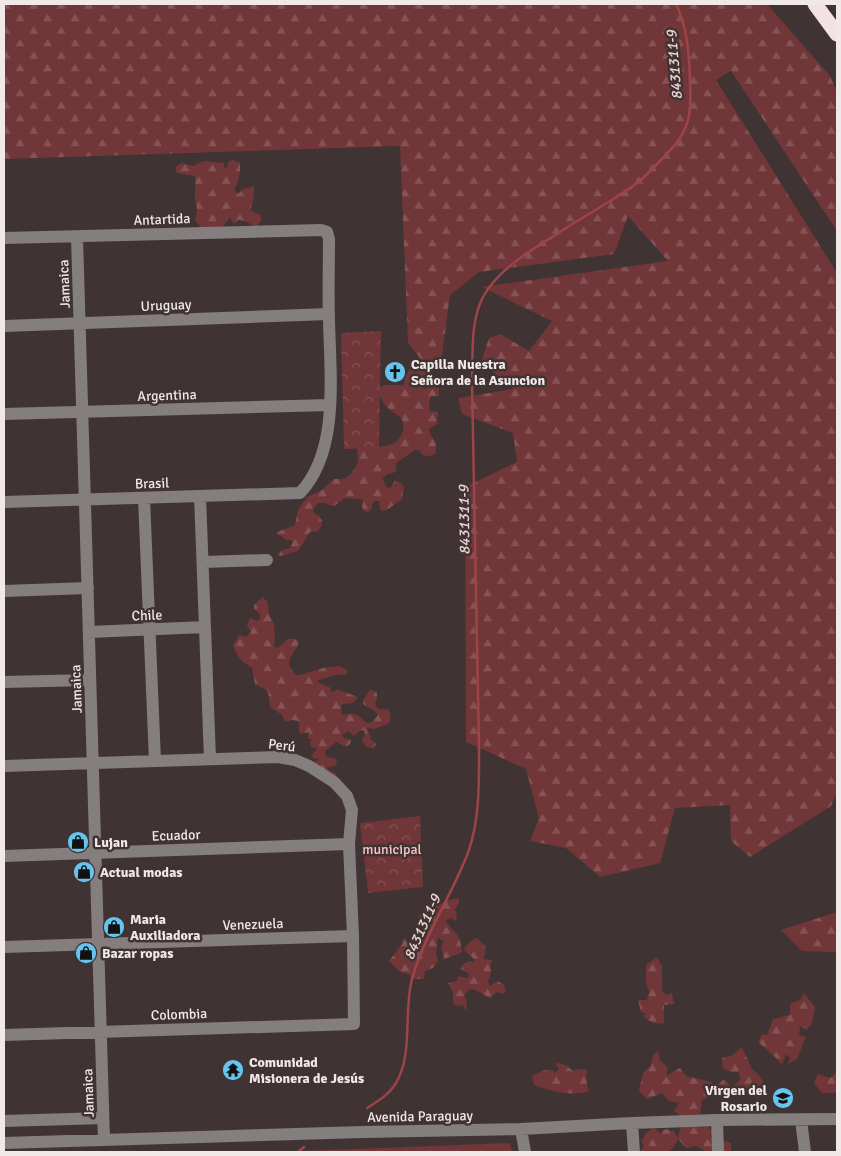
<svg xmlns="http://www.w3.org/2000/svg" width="841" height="1156" font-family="Signika,sans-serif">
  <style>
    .forest { fill: url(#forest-firs) }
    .park { fill: url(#park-crowns) }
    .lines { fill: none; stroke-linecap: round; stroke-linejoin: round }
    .stream { stroke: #9d4449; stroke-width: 2.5 }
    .minor { stroke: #857e7e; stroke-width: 12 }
    .highway { stroke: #f3e2e1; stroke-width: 15 }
    .labels { text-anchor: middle; stroke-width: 5; stroke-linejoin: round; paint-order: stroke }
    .street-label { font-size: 14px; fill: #f1e8e8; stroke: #403333 }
    .poi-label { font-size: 14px; font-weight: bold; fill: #f1e8e8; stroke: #403333; text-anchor: start }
    .park-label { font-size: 14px; fill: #fac6c6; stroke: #403333 }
    .water-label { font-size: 15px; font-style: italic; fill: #efd4d4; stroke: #403333 }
  </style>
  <defs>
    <pattern id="forest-firs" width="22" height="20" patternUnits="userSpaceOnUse" patternTransform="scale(1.25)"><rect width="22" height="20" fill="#713638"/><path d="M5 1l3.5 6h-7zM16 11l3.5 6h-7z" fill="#865355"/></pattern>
    <pattern id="park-crowns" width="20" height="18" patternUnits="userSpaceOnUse" patternTransform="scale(1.25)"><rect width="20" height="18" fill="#713638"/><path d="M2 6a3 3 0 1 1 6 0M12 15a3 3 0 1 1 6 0" fill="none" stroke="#865355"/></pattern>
  </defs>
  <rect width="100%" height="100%" fill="#403333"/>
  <path class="forest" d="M 4,4 L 767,4 L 830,76 L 837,92 L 837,231 L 731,71 L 716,80 L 837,273 L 837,793 L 831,806 L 750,857 L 731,841 L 730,805 L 675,808 L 660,863 L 600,877 L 566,848 L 530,841 L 539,819 L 526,769 L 466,742 L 465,487 L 517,462 L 513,433 L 462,414 L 458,398 L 513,389 L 481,362 L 489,338 L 500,334 L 529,351 L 552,321 L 482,287 L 668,261 L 628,216 L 614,254 L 479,272 L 450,295 L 441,362 L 423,362 L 408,343 L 400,146 L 4,159 Z
    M 233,160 L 240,163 C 241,173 238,182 234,190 L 238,194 L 243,189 L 254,186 C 254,193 253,205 250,210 L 255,213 L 261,215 L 261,221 L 257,226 L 254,227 C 249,222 244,220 238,220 L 234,224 L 230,217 L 223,227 C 215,228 208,227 201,228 L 195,219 C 199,208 196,208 195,198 C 194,191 196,183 195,176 L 177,173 L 175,167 L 182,163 L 193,166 L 201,162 L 206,161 L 224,163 L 224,167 L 227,168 L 228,162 Z
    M 413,366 L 426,369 L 429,373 L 422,376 L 420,383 L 424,389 L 431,386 L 439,388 L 439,396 L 431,396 L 429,403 L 430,411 L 438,412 L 437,424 L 429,429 C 431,440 439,440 435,454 C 428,457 423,458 419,450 L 415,450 L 396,463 L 396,471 L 393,473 L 388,474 L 382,478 L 387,488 L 391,487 L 395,480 L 402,484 L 404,487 L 402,499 L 387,510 L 383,511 L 380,509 L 379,501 L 375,501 L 372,504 L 372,508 L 370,511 L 367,512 L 363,510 L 362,506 L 363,502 L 362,499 L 345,498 L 334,506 L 326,504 L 325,502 L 324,503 L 318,503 L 313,509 L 314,513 L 319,516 L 322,521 C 322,525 320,531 315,532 L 312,531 L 310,532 L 298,551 L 280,556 L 277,554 L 283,550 L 290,548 L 293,541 L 289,540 L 285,540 L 283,537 L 276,534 C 281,529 288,529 295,525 L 298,510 L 307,497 L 322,490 L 334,479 L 343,479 L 350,475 L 355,468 L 358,461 L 357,445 C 373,447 400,451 403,429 C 404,425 403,421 401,418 C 400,417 395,414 394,413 C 383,405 380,401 380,387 L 386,385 L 404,385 C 405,377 407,372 413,366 Z
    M 263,597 L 268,603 L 269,614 L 274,624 L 275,636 L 274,647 L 278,648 L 288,639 L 296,639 L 299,641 L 298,645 L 290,658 L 289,665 L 293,672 L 296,675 L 300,675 L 323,668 L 339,666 L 347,670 L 347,674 L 335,675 L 317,681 C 321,685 326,685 331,688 L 330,691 L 334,692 L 336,689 L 358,697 L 353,703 L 342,704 L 341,708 L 342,715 C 346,715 350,713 354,714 C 366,717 366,732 378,715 C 374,709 369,708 363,704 L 363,700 L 370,690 L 374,691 L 377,693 L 377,697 L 375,704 C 378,711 382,709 388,709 C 392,714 391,719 388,724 L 374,729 L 367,728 L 371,739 L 376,744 L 374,748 C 368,748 365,747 362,741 L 365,734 L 364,730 L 360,731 L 354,736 L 348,731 L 342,735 L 344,738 L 351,740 L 350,744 L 347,746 L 343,746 L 337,742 C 332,744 330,748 325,751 L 325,754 L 328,757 L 336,759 L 337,763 L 335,766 L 327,767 L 329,770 L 336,774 L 336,778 L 313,764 L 315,761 L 319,760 L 317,758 L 314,759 L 312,755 L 317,749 L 311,747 L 310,743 L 312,739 L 308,739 L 309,732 L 302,734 L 299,733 L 299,725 L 298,721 L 292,720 L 285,722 L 282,715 L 270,707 L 268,691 L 255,684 L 252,668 C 240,660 239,660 233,645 L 239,635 L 246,637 L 251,632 L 247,626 L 250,618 L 257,621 L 260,618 L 260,614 L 254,609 L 254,605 Z
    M 459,898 L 459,903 L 455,910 L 457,916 L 456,921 L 451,918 L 445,921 C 449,924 450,927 454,931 C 460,938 461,942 462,952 L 459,954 L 444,959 L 441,947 L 445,938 L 442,941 L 438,937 L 436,953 L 438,961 L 433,968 L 425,971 L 424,979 L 412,979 L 409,974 L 400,972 L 389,961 L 402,944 L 404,938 L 408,944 L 415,939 L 417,943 L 424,940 L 423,922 L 418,920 C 419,912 426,907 432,903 L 436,906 L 449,900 Z
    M 837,912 L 837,952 L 802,951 L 781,930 Z
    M 477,938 L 486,947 L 484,959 L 492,960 L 490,967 L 491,971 L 488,982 L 490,986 L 497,981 L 503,984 L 506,990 L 503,994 L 497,992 L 490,998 C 482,995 478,989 470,989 L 464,995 L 467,1002 L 466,1011 L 463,1005 L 458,1006 L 453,1004 L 453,992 L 448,983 L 457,981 L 458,976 L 468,978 L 469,974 L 461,969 L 463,964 L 469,961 L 474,962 L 475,960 L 464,950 C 467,945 471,939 477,938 Z
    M 657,957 L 662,966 L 662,991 L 666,995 L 672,993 L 673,1000 L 675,1004 L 664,1005 L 664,1023 C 656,1025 649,1022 643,1016 L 646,1014 L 641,1012 L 638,1000 L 647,1000 L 649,992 L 646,983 L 646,965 Z
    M 804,993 L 815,1007 L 812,1023 L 807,1030 L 800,1026 L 799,1035 L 806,1037 L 797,1059 L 788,1064 L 790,1058 L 786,1054 L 782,1065 L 776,1058 L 758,1042 L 762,1034 L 767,1035 L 773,1019 L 790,1015 L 790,1004 L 800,1000 Z
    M 742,1047 L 752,1069 L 758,1074 L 765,1085 L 761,1098 L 751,1097 L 742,1086 L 726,1099 L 717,1093 L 718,1085 L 724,1079 L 732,1087 L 741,1079 L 738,1072 L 732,1072 L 723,1069 L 722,1058 L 731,1056 Z
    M 658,1051 L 660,1060 L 668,1068 L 666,1076 L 680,1068 L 686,1076 L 712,1082 L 715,1094 L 702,1100 L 700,1114 L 688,1121 L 674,1111 L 679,1103 L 669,1101 L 662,1093 L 647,1099 L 639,1091 L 643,1073 L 650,1066 L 654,1054 Z
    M 555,1063 C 562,1063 568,1066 573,1071 L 579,1069 L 587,1070 L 586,1079 L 589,1091 C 572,1097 550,1091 534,1085 L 532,1076 C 541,1072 544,1068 554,1071 L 554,1073 L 559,1069 Z
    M 837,1071 L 837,1091 L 834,1093 L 822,1093 L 814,1083 L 818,1074 L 830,1078 Z
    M 700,1123 L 701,1128 L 708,1126 L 712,1132 L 710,1136 L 714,1139 L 731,1143 L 731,1152 L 707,1152 L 696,1146 L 686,1148 L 678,1139 L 673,1148 L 667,1152 L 640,1152 L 644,1146 L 641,1141 L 647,1132 L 654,1128 L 661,1134 L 662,1131 L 667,1129 L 671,1131 L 674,1131 L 678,1138 L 680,1128 L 686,1124 Z"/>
  <path class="park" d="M 381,331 L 379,448 L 344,449 L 341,333 Z
    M 420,816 L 423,887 L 368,893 L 360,823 Z
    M 510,1143 L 512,1152 L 277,1152 Z"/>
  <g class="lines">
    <path class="stream" d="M 367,1108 C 380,1100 393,1092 399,1077 C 412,1050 404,1009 412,979 C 425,933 453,894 469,850 C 480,817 479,781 479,747 L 472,383 C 473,355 470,322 483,297 C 498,270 528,252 554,236 C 573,223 592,212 612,200 C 620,194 629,190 637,183 C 645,177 652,169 659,162 C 669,152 681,140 686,126 C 692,111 690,94 690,78 C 689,53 687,26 676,4
      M 298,1152 L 304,1147"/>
    <path class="minor" d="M 77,237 L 104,1140
      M 4,238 L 321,230 L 327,232 L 329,239 C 329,266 328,293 329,320 C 330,374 340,451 300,493 L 4,502
      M 4,326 L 329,314
      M 4,414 L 330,405
      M 200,496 L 210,759
      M 144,498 L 155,761
      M 203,562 L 267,560
      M 4,591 L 88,588
      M 89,632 L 205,627
      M 4,682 L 90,680
      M 4,766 L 278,757 L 295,760 L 309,766 L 334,782 L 347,796 L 352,810 L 349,844 L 353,936 L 354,1024 L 4,1035
      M 4,856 L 349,844
      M 4,947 L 353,936
      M 717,1120 L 718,1152
      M 801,1120 L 805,1152
      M 4,1121 L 103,1118
      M 632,1123 L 634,1152
      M 521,1129 L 525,1152
      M 4,1143 L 363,1132 L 521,1129 L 632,1123 L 717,1120 L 837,1119"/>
    <path class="highway" d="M 815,4 L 837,34"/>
  </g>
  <defs>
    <g id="church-disc" transform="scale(1.125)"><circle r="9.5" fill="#65c5ee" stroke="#403333"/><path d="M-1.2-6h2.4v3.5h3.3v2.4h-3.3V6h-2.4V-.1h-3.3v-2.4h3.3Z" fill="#111"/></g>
    <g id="shop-disc" transform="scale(1.125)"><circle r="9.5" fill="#65c5ee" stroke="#403333"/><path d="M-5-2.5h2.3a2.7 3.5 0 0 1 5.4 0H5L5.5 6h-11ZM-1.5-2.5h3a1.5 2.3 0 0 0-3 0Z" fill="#111"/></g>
    <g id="temple-disc" transform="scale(1.125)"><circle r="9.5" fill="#65c5ee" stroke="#403333"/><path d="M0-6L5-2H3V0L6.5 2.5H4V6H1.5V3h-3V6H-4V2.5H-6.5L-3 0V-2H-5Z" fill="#111"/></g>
    <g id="school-disc" transform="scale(1.125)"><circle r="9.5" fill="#65c5ee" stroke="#403333"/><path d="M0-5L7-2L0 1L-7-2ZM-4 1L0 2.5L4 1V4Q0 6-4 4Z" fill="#111"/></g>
  </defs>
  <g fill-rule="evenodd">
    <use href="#church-disc" x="395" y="372"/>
    <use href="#shop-disc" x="78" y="842"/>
    <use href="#shop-disc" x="84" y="872"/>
    <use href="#shop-disc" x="114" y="927"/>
    <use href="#shop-disc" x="86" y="953"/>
    <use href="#temple-disc" x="233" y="1070"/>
    <use href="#school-disc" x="783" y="1098"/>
  </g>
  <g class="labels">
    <g class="street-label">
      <text transform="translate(162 219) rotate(-2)" y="5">Antartida</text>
      <text transform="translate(64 284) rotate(-92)" y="5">Jamaica</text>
      <text transform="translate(166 305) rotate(-2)" y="5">Uruguay</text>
      <text transform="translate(167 395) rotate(-2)" y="5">Argentina</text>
      <text transform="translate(152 483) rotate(-2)" y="5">Brasil</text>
      <text transform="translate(147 615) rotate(-2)" y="5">Chile</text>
      <text transform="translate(76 689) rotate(-92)" y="5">Jamaica</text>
      <text transform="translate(282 745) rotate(7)" y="5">Perú</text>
      <text transform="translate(176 835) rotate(-2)" y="5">Ecuador</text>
      <text transform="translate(253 924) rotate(-2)" y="5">Venezuela</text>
      <text transform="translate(179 1014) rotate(-2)" y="5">Colombia</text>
      <text transform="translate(88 1093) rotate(-92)" y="5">Jamaica</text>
      <text transform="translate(420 1116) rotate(-1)" y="5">Avenida Paraguay</text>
    </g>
    <g class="poi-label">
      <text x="411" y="369">Capilla Nuestra<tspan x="411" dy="16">Señora de la Asuncion</tspan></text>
      <text x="94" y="847">Lujan</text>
      <text x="100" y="877">Actual modas</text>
      <text x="130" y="924">Maria<tspan x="130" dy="16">Auxiliadora</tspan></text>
      <text x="102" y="958">Bazar ropas</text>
      <text x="249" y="1067">Comunidad<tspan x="249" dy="16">Misionera de Jesús</tspan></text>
      <text x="767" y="1095" text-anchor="end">Virgen del<tspan x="767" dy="16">Rosario</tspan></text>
    </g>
    <g class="park-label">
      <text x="392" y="854">municipal</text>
    </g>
    <g class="water-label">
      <text transform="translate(674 65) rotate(-95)" y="5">8431311-9</text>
      <text transform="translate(464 520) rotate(-91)" y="5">8431311-9</text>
      <text transform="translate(422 927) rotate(-66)" y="5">8431311-9</text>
    </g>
  </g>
  <rect width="841" height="1156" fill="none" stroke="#f1e8e8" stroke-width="10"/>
</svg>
